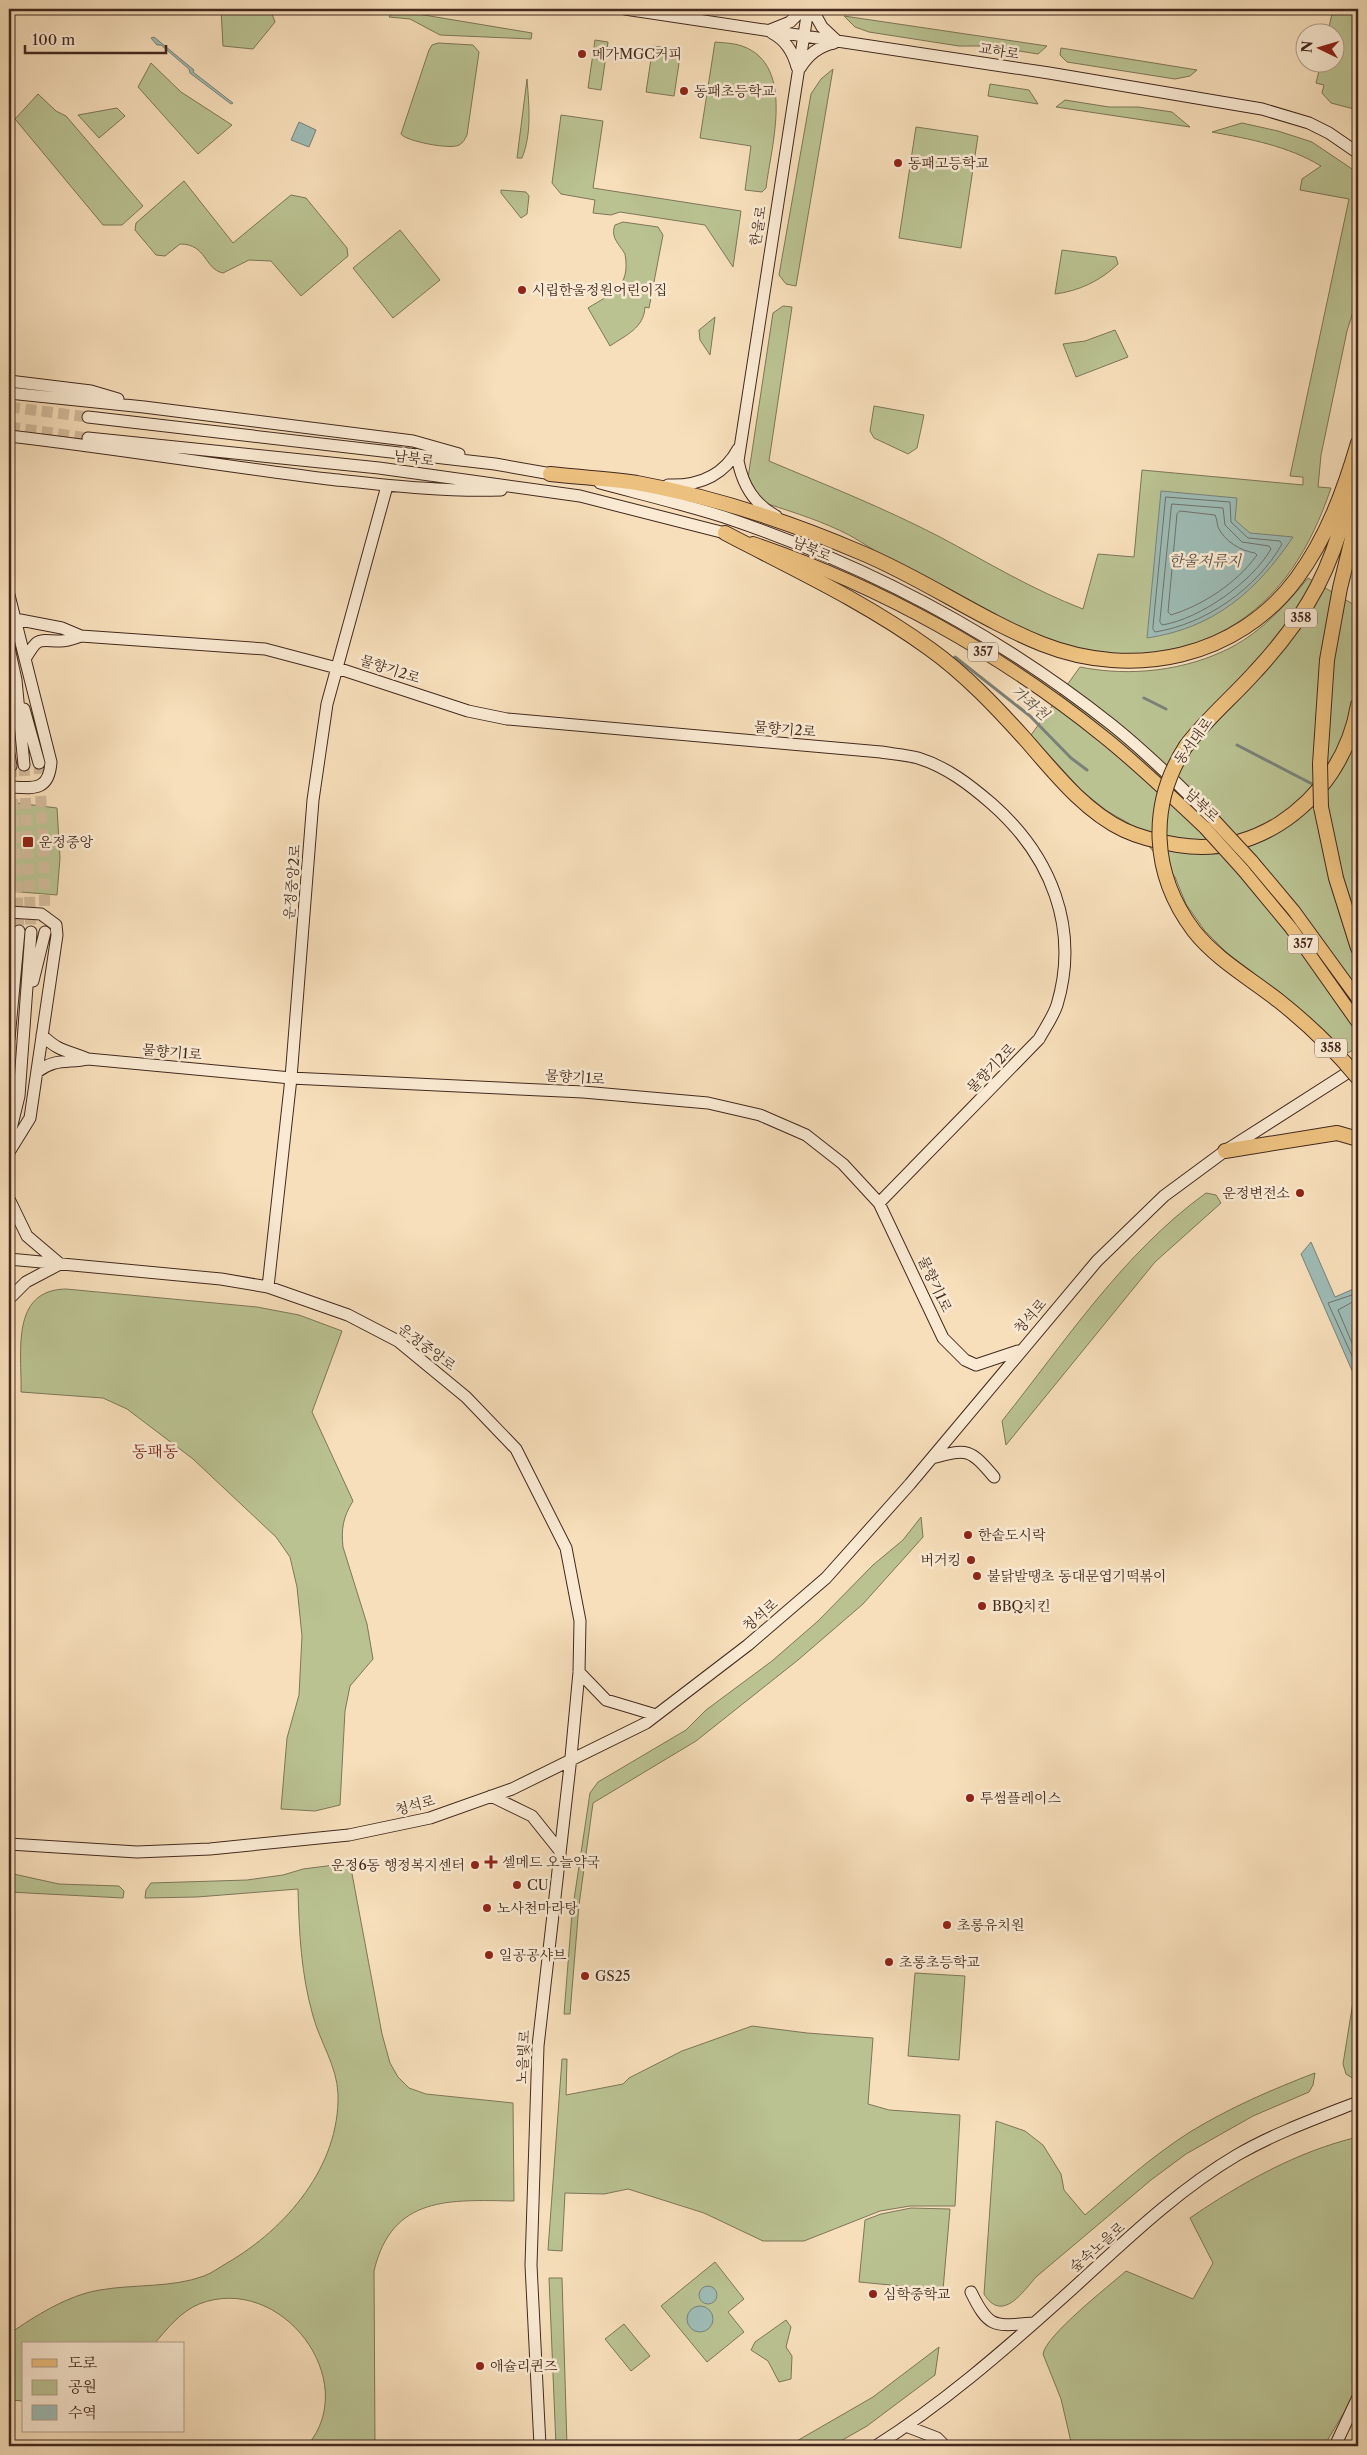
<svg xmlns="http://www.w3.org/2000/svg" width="1367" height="2455" font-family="'Libre Caslon Text','Noto Serif KR',serif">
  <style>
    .green { fill: #bac292; stroke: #7e7658 }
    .water { fill: #9ebcb6; stroke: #7a8179 }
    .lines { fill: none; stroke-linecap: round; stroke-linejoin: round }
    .shore { stroke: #70726a; stroke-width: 1 }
    .stream { stroke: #7a8179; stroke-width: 3 }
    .secondary-tunnel { stroke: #d3bb9c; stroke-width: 11; stroke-dasharray: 11 5.5; stroke-linecap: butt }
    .secondary-casing { stroke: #43291e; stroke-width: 13 }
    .primary-casing { stroke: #43291e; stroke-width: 14 }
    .highway-casing { stroke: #43291e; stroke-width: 16 }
    .secondary { stroke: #faead3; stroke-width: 11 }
    .primary { stroke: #ecc07e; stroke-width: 12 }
    .highway { stroke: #ecc07e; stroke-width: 14 }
    .primary-bridge-casing { stroke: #43291e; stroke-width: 14; stroke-linecap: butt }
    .highway-bridge-casing { stroke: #43291e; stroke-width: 16; stroke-linecap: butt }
    .primary-bridge { stroke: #ecc07e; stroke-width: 12 }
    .highway-bridge { stroke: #ecc07e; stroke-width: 14 }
    .poi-dot { fill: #8f2418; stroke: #faead3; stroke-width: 2 }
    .labels { text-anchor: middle; stroke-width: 5; stroke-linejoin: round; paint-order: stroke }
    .shield { fill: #faead3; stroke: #7a6354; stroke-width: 1 }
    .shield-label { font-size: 12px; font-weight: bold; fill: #43291e }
    .street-label { font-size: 14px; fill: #43291e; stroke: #faead3 }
    .poi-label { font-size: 14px; fill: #43291e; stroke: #faead3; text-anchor: start }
    .water-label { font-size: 15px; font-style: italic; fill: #5a4e44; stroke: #faead3 }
    .quarter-label { font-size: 16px; fill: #7a1f14; stroke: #faead3 }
  </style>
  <rect width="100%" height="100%" fill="#f7dfbb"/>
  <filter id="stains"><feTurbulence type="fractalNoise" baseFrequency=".004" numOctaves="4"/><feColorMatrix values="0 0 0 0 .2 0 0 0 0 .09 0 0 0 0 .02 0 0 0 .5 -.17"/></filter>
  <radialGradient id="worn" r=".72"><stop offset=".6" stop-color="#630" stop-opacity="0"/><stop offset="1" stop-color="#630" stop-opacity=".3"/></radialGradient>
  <path class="green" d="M 221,9 L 270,9 L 275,22 L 253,49 L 223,46 Z
    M 1333,9 L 1358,9 L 1358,110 L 1331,103 L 1322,93 L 1324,85 L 1316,83 L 1321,63 L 1334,62 L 1334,32 L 1328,32 Z
    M 394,10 L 532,33 L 531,39 L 440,35 L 410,19 L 389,17 Z
    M 844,16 L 1047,46 L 1038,54 L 988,46 L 959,46 L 869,32 L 855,27 Z
    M 595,40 L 608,42 L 601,90 L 588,88 Z
    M 715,42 C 724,43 734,43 742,46 C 796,65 771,146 766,188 L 762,192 L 745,190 L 751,146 L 700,138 Z
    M 438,43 L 473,45 L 479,52 L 467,135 C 465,139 463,143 459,145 C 451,150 405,141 401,134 L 429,50 L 432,45 Z
    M 653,46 L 681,50 L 674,96 L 646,92 Z
    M 1061,48 L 1197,70 L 1190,76 L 1175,79 L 1067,62 L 1060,55 Z
    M 151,63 L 181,92 L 232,125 L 198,154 L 138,87 Z
    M 833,69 L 796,286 L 786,284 L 779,275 L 811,94 L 821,79 Z
    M 527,79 C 529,106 532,133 522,158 L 517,158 Z
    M 990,84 L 1029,90 L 1038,104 L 988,96 Z
    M 38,94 L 56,111 L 66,116 L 143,206 L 122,225 L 103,225 L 15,119 Z
    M 1065,100 L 1109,107 L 1138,107 L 1172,112 L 1190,127 L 1056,107 Z
    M 117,108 L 125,116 L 99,138 L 78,115 Z
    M 561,115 L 603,121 L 593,188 L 741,211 L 733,267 L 705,225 L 620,212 L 611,215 L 593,213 L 595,200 L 561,194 L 552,183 Z
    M 1242,123 L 1278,131 L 1312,142 L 1358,173 L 1358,296 L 1347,331 L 1321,455 L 1318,487 L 1331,488 C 1311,547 1281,599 1225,630 C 1196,646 1158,659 1124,656 C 1041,650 957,596 885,557 C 873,550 862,542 849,535 C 824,522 796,513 768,504 L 759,497 L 748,478 L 773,313 L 783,306 L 792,307 L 769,461 C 826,485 884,508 940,537 C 987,562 1033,590 1083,609 L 1098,554 L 1134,557 L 1142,470 L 1303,485 L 1303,477 L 1290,476 L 1349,199 L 1300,190 L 1302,179 L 1321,166 C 1288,146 1250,139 1212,132 Z
    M 916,127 L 978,136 L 961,248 L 899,238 Z
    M 184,181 L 233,243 L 291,195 L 306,198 L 347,248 L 348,256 L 301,296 L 271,261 L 249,260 L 223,273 C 204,269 207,244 180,244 L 165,256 L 156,255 L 135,230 L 136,223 Z
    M 501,190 L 526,192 L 529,196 L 527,214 L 521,218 L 501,193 Z
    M 623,222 L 658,227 L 663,235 L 649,308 L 645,307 C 644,328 626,335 610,346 L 588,308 C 612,293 631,287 625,254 C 619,244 610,237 615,225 Z
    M 400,230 L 440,280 L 393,318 L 353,268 Z
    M 1062,250 L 1116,257 L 1118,264 C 1100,281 1079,291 1055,294 Z
    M 715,317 L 710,355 L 700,340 L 699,330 Z
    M 1115,330 L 1128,357 L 1076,377 L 1063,344 L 1085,341 Z
    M 874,406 L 924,415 L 917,448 L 908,454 L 874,438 L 870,431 Z
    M 1308,578 L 1358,607 L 1358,761 L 1355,784 L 1358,821 L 1358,1047 L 1348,1053 L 1302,1011 L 1230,956 L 1205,931 L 1186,904 L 1175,877 L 1130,824 L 1107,811 L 1082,791 L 1031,735 L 1080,667 C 1130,677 1186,671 1232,647 C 1262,631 1287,604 1308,578 Z
    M 9,802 L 57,808 L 60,858 L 57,895 L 9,891 Z
    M 1206,1193 L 1216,1195 L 1221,1203 L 1155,1262 L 1006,1445 L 1002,1421 C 1065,1342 1123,1253 1206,1193 Z
    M 66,1289 L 257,1307 L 299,1315 L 342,1331 L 312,1412 L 353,1501 C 343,1517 341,1529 343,1547 L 367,1624 L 373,1659 L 350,1686 L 345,1711 L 340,1805 L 315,1811 L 281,1809 L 287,1738 L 299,1695 L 302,1636 L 297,1587 L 290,1557 L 276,1537 L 193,1459 L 127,1409 L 103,1398 L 21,1392 C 22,1352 10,1290 66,1289 Z
    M 921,1517 L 923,1537 L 863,1604 L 798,1660 L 696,1741 L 593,1803 L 579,1905 L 570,2014 L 564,2014 L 572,1913 L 590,1793 L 598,1782 L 686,1730 L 706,1710 L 772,1661 L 818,1621 L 873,1565 L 903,1540 Z
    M 350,1863 L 382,2034 L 390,2063 L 398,2077 L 409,2088 L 426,2094 L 513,2103 L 514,2201 C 450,2200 392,2195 374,2271 L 375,2446 L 307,2446 C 363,2381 281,2272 199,2304 C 180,2312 167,2329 154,2344 L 24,2344 L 24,2401 L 9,2400 L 9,2334 C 35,2316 68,2295 100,2290 C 134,2284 172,2288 204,2276 C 212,2273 220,2267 227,2263 C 286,2229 340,2166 338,2094 C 337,2066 320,2042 313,2016 C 301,1974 299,1931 298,1889 L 197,1897 L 145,1898 L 146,1890 L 151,1883 L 247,1880 L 283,1875 L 303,1869 Z
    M 9,1873 L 59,1884 L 119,1886 L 124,1891 L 123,1898 L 9,1892 Z
    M 1358,1971 L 1358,2078 L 1354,2079 L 1346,2074 L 1343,2064 Z
    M 915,1973 L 965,1976 L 959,2060 L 908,2056 Z
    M 752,2026 L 807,2033 L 873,2038 L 868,2104 L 889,2110 L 960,2115 L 955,2206 L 910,2206 L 880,2211 L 804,2241 L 763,2241 L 704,2213 L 628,2189 L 604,2194 L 565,2193 L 562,2251 L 548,2250 L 562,2059 L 567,2059 L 566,2095 L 623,2084 L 629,2078 L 682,2051 Z
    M 1315,2073 L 1313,2085 L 1309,2092 L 1253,2116 L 1186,2154 L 1151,2180 L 1036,2277 C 1022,2293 1002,2323 984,2294 L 996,2121 L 1025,2131 L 1043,2145 L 1061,2174 L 1064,2190 L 1085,2215 C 1119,2186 1152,2156 1190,2132 C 1229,2108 1273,2089 1315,2073 Z
    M 1358,2137 L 1358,2376 L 1351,2401 L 1324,2446 L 1072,2446 L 1061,2399 L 1043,2354 C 1046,2335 1109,2286 1126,2271 L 1193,2299 L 1213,2263 L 1190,2218 C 1241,2183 1298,2151 1358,2137 Z
    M 911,2208 L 950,2209 L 943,2290 L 859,2282 L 865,2220 L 881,2214 Z
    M 715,2262 L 744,2299 L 728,2312 L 744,2332 L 707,2362 L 661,2306 Z
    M 549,2278 L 562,2278 L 567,2446 L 556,2446 Z
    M 786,2320 L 791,2327 L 786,2347 L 792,2356 L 791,2379 L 779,2382 L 768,2361 L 751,2350 L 755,2342 Z
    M 624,2324 L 650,2356 L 631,2371 L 605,2339 Z
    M 939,2347 L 935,2375 L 867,2426 L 832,2446 L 779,2446 L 795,2442 L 873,2397 Z"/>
  <path class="water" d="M 154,37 L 194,70 L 193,72 L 233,103 L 231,104 L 190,73 L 189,69 L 161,45 L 157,45 L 151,38 Z
    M 299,122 L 316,130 L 309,147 L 291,140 Z
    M 1161,491 L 1237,498 L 1235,520 L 1250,533 L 1293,537 C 1256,592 1214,628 1147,638 Z
    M 1311,1242 L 1335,1297 L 1358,1287 L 1358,1373 L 1354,1375 L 1301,1254 Z
    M699 2295a9 9 0 1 1 18 0a9 9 0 1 1-18 0Z
    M687 2319a13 13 0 1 1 26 0a13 13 0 1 1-26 0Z"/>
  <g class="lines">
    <path class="shore" d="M 1166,497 L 1230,502 L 1231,522 L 1248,538 L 1280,541 L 1282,544 C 1257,588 1206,624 1155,632 L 1153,629 Z
      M 1172,504 L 1223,508 L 1225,525 L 1242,542 L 1269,546 L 1271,549 C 1252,582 1200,619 1162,625 L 1160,622 Z
      M 1180,511 L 1215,515 C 1217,519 1217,523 1218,527 C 1224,541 1241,551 1255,553 L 1257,555 C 1237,583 1203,605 1171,615 L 1168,612 L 1177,514 Z
      M 1358,1293 L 1328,1303 L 1358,1369
      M 1358,1299 L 1338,1310 L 1358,1357"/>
    <path class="stream" d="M 955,657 L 1030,716 L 1071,758 L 1087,770
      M 1144,698 L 1166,709
      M 1237,745 L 1316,786"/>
    <path class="secondary-tunnel" d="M 9,407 L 88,417
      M 9,427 L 88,438
      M 39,763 L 44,860 L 45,932
      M 24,765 L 31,932
      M 11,766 L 19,931"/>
    <g class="secondary-casing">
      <path id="secondary" d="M 625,9 L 1049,73 L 1262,109 L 1309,123 L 1329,133 L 1358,153
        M 812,9 L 822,27 L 837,41
        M 770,30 L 790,22 L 803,9
        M 772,33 C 786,40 793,52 797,67
        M 800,68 C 808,55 818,46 834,43
        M 9,381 L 91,391 L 118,399
        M 9,393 L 144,407 L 413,441 L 459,454
        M 88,417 L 495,464 L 557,475
        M 9,436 C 115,448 221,466 328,479 C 385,485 443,492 501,490
        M 88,438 L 379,468 L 580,496 L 725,533
        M 600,483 C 641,494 683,504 724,517 C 864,564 996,633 1112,725 C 1148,754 1181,787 1214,820
        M 668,485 C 698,486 723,477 738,449
        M 776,516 C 754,504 743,486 738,461 L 808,9
        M 9,595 L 51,762 C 49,792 33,788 9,787
        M 15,619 L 62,628 L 81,636 C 75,638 67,641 61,641 C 37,641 39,636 25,659
        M 81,636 L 265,649 L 337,668 L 468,711 L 507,719 L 881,752 C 893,754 907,755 918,758 C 947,767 970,785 992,804 C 1051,856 1080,928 1057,1005 C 1053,1017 1045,1028 1039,1039 L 879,1203
        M 9,648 L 16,680 L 24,765
        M 24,709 L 39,763
        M 9,754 L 11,766
        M 9,912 L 41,914 L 56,925 L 57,935 L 30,1118 L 9,1152
        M 33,981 L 45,932
        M 9,1039 L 19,931
        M 88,1059 L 291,1078 L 583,1092 L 708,1103 L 760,1115 L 806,1135 L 843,1164 L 879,1203 L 943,1338 L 965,1360 L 976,1365 L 1018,1351
        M 37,1072 C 55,1058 67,1063 88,1059 C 67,1050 59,1052 42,1035
        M 9,1124 L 10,1133 L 19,1096 L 31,932
        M 9,1199 L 27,1236 L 60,1264 L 26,1282 L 9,1299
        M 9,1259 L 221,1279 L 268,1287 L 348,1315 L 398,1341 L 466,1397 L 516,1449 L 566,1548 L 580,1621 L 579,1672 L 571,1757 L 538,2046 L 531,2265 L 540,2446
        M 268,1287 L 291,1078 L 313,800 L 327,704 L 387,486
        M 932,1458 C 968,1448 970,1449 994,1477
        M 579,1672 L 606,1700 L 656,1715
        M 491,1796 L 532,1816 L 560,1851
        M 9,1844 L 137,1852 L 210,1849 L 349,1835 L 430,1818 L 512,1789 L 646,1723 L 748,1645 L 826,1578 L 910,1484 L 1097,1261 L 1164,1196 L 1225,1151 L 1358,1066
        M 971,2292 C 989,2329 994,2326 1033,2323
        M 906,2426 L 937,2438 L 945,2446
        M 876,2446 C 942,2404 1001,2353 1059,2301 C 1116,2250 1171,2194 1237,2155 C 1275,2133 1317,2118 1358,2102
        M 1335,2446 L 1358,2397"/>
    </g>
    <g class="primary-casing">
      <path id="primary" d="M 753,543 C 879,586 1000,653 1104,737 C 1139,765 1172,797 1205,828
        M 1252,861 L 1294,911 L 1358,999
        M 1243,870 L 1291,928 L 1358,1023"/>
    </g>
    <g class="highway-casing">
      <path id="highway" d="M 550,474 C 579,477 608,479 637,483 C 714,497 790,522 862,553 C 924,579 980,619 1042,644 C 1133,680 1238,658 1297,578 C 1327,537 1344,491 1358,443
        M 725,533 C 794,569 867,603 930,649 C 965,674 997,708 1025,739 C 1053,771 1084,811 1124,830 C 1141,838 1159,842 1178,845 C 1215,851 1248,843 1279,824 C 1321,797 1350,754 1358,705
        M 1186,746 C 1207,718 1233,697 1256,671 C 1309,614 1334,565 1351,489
        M 1320,764 L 1327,660 L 1340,588 L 1358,514
        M 1321,807 L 1336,878 L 1358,948
        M 1225,1151 L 1337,1133 L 1358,1139"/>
    </g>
    <use href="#secondary" class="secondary"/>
    <use href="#primary" class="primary"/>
    <use href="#highway" class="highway"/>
    <g class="primary-bridge-casing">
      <path id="primary-bridge" d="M 1214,820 L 1252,861
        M 1205,828 L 1243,870"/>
    </g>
    <g class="highway-bridge-casing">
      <path id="highway-bridge" d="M 1186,746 C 1148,805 1151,874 1194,931 C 1216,959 1251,979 1279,1001 C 1308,1024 1335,1050 1358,1078
        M 1320,764 L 1321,807"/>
    </g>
    <use href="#primary-bridge" class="primary-bridge"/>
    <use href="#highway-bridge" class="highway-bridge"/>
  </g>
  <g class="poi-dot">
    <circle cx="582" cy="54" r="5"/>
    <circle cx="684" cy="91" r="5"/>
    <circle cx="898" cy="163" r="5"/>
    <circle cx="522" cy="290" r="5"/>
    <rect x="22" y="836" width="12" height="12" rx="2.5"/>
    <circle cx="1300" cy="1193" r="5"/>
    <circle cx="968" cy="1535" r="5"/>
    <circle cx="971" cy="1560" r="5"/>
    <circle cx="977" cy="1576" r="5"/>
    <circle cx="982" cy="1606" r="5"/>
    <circle cx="970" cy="1798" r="5"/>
    <path d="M488.5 1854.5h5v5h5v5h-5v5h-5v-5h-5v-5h5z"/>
    <circle cx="475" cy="1865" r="5"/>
    <circle cx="517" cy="1885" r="5"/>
    <circle cx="487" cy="1908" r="5"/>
    <circle cx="947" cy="1925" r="5"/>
    <circle cx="489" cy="1955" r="5"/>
    <circle cx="889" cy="1962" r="5"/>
    <circle cx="585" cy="1976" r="5"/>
    <circle cx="873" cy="2294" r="5"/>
    <circle cx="480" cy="2366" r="5"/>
  </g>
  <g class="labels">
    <g class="shield">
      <rect x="1285" y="608.5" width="32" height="19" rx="4"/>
      <rect x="968" y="642.5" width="30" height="19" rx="4"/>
      <rect x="1288" y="934.5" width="30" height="19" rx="4"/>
      <rect x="1315" y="1038.5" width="32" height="19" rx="4"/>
    </g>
    <g class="shield-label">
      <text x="1301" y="622">358</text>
      <text x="983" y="656">357</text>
      <text x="1303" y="948">357</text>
      <text x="1331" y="1052">358</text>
    </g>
    <g class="street-label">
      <text transform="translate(999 51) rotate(9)" y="5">교하로</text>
      <text transform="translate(758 226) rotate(-81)" y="5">한울로</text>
      <text transform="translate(414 458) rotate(8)" y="5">남북로</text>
      <text transform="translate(812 549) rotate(23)" y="5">남북로</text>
      <text transform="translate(390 669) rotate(18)" y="5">물향기2로</text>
      <text transform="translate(785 729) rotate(5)" y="5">물향기2로</text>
      <text transform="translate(1193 741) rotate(-54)" y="5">동서대로</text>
      <text transform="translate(1202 805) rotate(44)" y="5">남북로</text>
      <text transform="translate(292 882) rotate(-85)" y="5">운정중앙2로</text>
      <text transform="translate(172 1052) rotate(5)" y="5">물향기1로</text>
      <text transform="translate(991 1068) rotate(-46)" y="5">물향기2로</text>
      <text transform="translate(575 1077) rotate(4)" y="5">물향기1로</text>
      <text transform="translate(935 1284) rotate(65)" y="5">물향기1로</text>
      <text transform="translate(1030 1316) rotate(-49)" y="5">청석로</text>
      <text transform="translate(427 1347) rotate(37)" y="5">운정중앙로</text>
      <text transform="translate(760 1615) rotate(-41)" y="5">청석로</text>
      <text transform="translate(415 1805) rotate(-15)" y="5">청석로</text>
      <text transform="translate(523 2057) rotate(-87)" y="5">노을빛로</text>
      <text transform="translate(1097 2247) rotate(-41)" y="5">숲속노을로</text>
    </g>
    <g class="poi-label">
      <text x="592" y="59">메가MGC커피</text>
      <text x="694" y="96">동패초등학교</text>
      <text x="908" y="168">동패고등학교</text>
      <text x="532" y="295">시립한울정원어린이집</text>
      <text x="39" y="847">운정중앙</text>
      <text x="1290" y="1198" text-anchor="end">운정변전소</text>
      <text x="978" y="1540">한솥도시락</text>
      <text x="961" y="1565" text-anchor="end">버거킹</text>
      <text x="987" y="1581">불닭발땡초 동대문엽기떡볶이</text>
      <text x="992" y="1611">BBQ치킨</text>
      <text x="980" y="1803">투썸플레이스</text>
      <text x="502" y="1867">셀메드 오늘약국</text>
      <text x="465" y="1870" text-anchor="end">운정6동 행정복지센터</text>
      <text x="527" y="1890">CU</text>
      <text x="497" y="1913">노사천마라탕</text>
      <text x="957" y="1930">초롱유치원</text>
      <text x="499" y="1960">일공공샤브</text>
      <text x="899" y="1967">초롱초등학교</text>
      <text x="595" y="1981">GS25</text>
      <text x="883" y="2299">심학중학교</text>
      <text x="490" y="2371">애슐리퀸즈</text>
    </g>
    <g class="water-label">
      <text x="1205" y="566">한울저류지</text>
      <text transform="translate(1030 703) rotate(40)" y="5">가좌천</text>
    </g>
    <g class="quarter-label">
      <text x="155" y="1457">동패동</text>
    </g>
  </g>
  <rect width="1367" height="2455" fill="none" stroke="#f7dfbb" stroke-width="30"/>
  <rect x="10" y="10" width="1347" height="2435" fill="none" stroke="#43291e" stroke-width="2.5"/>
  <rect x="15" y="15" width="1337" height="2425" fill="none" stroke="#43291e"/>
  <rect x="22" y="2342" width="162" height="90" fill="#faead3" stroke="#b19d8b"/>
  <rect x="32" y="2359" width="25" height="8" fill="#ecc07e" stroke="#b19d8b"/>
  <text x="68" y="2368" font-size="15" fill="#43291e">도로</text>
  <rect x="32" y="2380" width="25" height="15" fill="#bac292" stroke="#b19d8b"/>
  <text x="68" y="2392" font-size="15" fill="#43291e">공원</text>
  <rect x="32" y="2405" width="25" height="15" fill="#9ebcb6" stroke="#b19d8b"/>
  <text x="68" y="2418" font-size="15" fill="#43291e">수역</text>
  <g transform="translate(1320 48) rotate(275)"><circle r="24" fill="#faead3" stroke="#b19d8b"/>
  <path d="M0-4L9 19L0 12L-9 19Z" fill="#8f2418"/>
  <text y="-8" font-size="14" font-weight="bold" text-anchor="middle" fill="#43291e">N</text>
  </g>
  <path d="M25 45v8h141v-8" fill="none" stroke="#43291e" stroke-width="2.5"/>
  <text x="32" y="45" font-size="15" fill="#43291e" stroke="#faead3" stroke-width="4" paint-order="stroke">100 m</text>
  <rect width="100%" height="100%" filter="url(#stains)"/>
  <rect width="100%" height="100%" fill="url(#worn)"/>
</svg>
